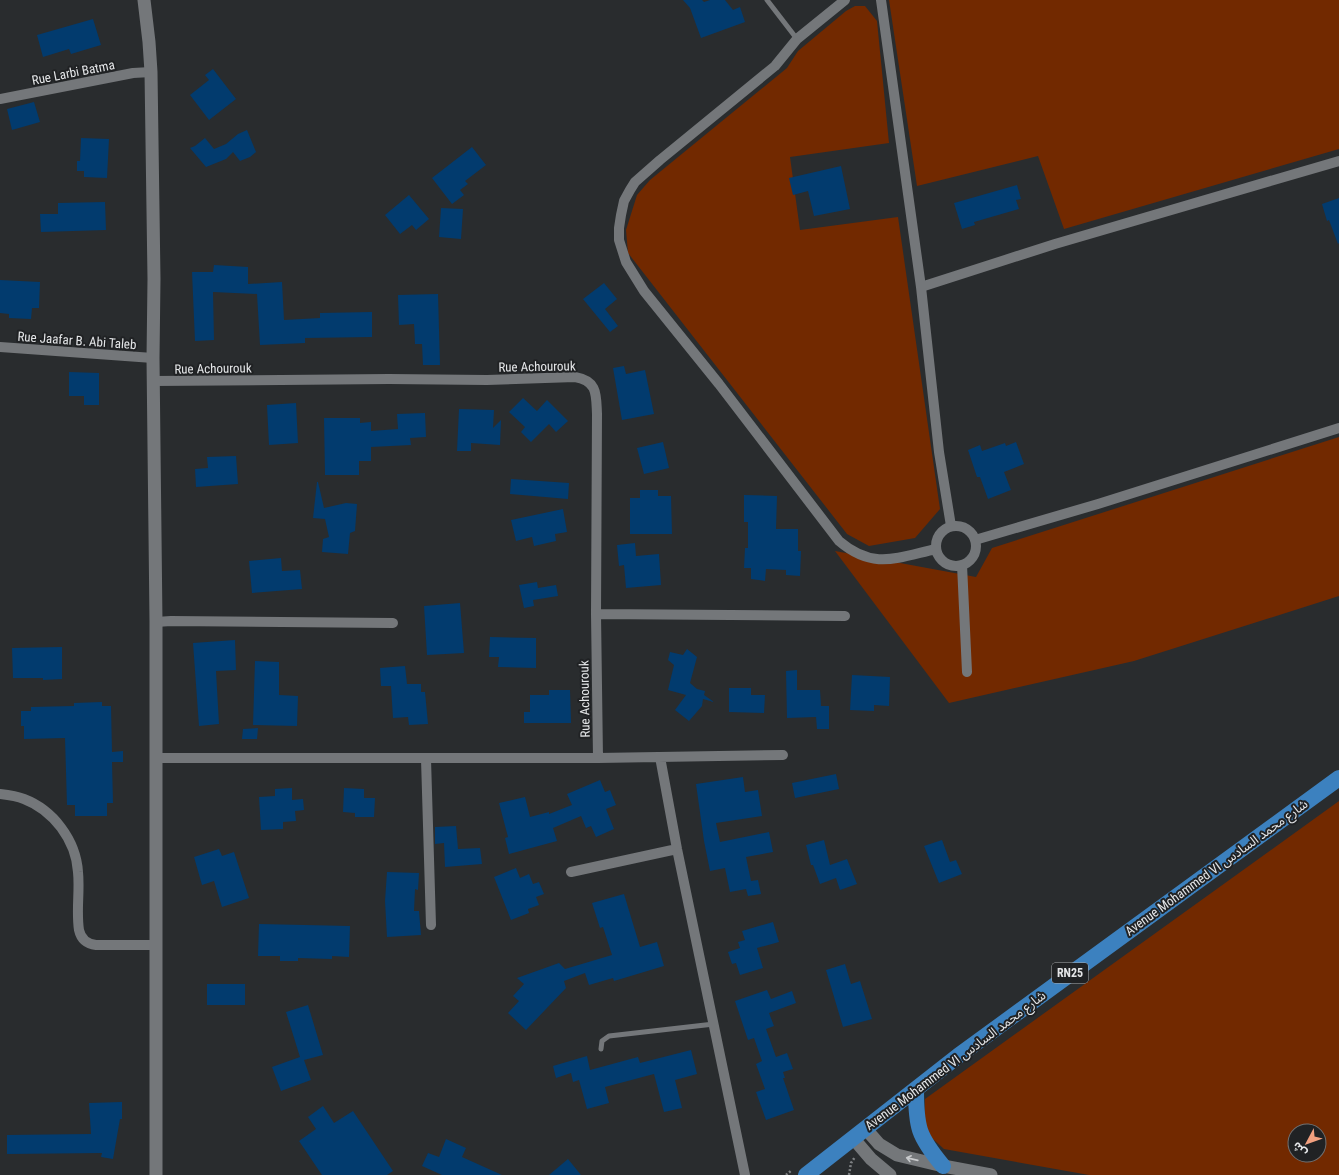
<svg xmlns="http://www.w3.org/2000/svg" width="1339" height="1175" font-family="'Roboto Condensed','Noto Sans Arabic',sans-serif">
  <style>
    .green { fill: #722900; fill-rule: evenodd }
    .building { fill: #023b6e }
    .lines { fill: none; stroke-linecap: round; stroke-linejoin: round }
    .path { stroke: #7e8183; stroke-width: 2.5; stroke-dasharray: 2 2; stroke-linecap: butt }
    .service { stroke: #74777a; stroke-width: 5 }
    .minor { stroke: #74777a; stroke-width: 10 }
    .tertiary { stroke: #74777a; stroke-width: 13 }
    .primary { stroke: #3c81bf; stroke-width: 16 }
    .oneway { stroke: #c8cacc }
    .labels { text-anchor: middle; stroke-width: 4; stroke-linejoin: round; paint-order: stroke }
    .shield { fill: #202224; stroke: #a9abad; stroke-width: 1 }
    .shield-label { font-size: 12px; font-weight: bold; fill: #e4e6e8 }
    .street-label { font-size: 13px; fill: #e4e6e8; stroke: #202224 }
  </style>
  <rect width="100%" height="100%" fill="#292c2e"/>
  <path class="green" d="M 889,0 L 1339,0 L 1339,149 L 1064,229 L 1038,156 L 917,186 Z
    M 855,6 L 865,6 L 877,21 L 889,143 L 790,157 L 800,230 L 898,217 L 940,509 L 915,538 L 869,546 L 847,534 L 628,253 L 626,230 L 637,195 L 650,180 L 787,68 L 798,51 L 846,11 Z
    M 1339,437 L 1339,596 L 1134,661 L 949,703 L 835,551 L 976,577 L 992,548 Z
    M 1339,801 L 1339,1175 L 1089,1175 L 944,1149 L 924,1131 L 925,1099 ZM 1295,1131 L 1319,1131 L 1319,1155 L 1295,1155 Z"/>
  <path class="building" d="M 683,0 L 702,0 L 704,2 L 710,0 L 725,0 L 733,10 L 740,7 L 745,22 L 701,38 L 690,8 Z
    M 93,19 L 101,45 L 71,54 L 69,49 L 43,57 L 37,35 Z
    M 213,69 L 236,99 L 209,120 L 190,95 L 209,80 L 205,75 Z
    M 34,102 L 40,122 L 12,130 L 7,109 Z
    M 247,130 L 256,152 L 250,157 L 240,161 L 233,152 L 226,159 L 206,167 L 190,148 L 195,146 L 205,138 L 214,149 L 226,144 L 238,134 Z
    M 81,138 L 109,139 L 107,178 L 84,177 L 84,171 L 77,171 L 77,161 L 80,161 Z
    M 472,147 L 486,165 L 465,181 L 468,184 L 460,190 L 464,195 L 452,204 L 432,178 Z
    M 841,166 L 850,209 L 814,216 L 808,191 L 793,195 L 789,178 Z
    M 1017,185 L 1021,199 L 1016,200 L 1019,209 L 974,222 L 975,225 L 962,229 L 954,203 Z
    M 409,195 L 429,219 L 416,230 L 412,225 L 400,234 L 385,215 Z
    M 1339,198 L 1339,243 L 1338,244 L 1329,220 L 1327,221 L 1322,204 Z
    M 105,202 L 106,230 L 41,232 L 40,214 L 58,214 L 58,203 Z
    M 441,208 L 463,209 L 461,239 L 439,237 Z
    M 214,265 L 248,267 L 248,284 L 282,282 L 284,320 L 320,318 L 320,313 L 372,312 L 372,337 L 305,338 L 305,343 L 260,345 L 257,294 L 213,292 L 214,340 L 195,341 L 192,272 L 213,272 Z
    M 0,280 L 40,282 L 39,308 L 32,308 L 31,319 L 9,318 L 9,314 L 0,313 Z
    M 604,283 L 617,299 L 605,309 L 618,326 L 610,332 L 583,299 Z
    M 438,294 L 440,365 L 423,365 L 422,344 L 415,344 L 414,324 L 399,325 L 398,295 Z
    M 624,366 L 626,374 L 645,370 L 654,414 L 622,420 L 613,368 Z
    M 69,372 L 99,373 L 99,405 L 84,405 L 84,396 L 69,396 Z
    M 523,398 L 537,411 L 547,400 L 568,421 L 556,432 L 549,424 L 531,442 L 521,432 L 525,427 L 509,412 Z
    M 296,403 L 298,443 L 269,445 L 267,405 Z
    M 459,409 L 494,410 L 493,428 L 501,420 L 500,445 L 471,443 L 471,451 L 457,451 Z
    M 425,413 L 426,437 L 410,438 L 411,445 L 371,447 L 371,461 L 359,461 L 359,475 L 325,475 L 324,418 L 360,418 L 360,423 L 371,422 L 371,431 L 398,429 L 397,414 Z
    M 663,442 L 669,468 L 644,474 L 637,448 Z
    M 1016,442 L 1024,464 L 1004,472 L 1011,490 L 988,499 L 980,477 L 977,477 L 968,450 L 980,445 L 982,451 L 1005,443 L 1006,446 Z
    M 236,456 L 238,484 L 196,487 L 195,469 L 208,468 L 207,457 Z
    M 511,479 L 569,483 L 568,499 L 510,494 Z
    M 317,482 L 318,482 L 324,508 L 346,503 L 357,504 L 355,531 L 350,533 L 348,554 L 322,552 L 323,539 L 329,537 L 325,519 L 313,518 Z
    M 640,490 L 658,490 L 658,496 L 671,496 L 672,534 L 630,534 L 630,498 L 640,498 Z
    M 744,495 L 777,496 L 776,529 L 798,529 L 798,551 L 801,551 L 800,576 L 786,575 L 786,570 L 766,569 L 765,581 L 751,579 L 751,568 L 744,568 L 745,548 L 748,548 L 748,522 L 744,522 Z
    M 563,509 L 567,532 L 555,534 L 556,541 L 534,546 L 532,537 L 516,541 L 511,520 Z
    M 635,543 L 636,556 L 659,554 L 661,585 L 626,588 L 624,565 L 619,566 L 617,545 Z
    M 281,558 L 282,571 L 300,570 L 302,589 L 252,593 L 249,561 Z
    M 537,582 L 538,588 L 556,585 L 558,596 L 533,600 L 534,606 L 524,608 L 519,585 Z
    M 460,603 L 464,653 L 427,655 L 424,606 Z
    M 490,637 L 536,638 L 536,668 L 498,667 L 499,657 L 489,657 Z
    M 235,640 L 236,670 L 216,671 L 219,724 L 199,726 L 193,643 Z
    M 62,647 L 62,679 L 43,680 L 43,678 L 13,678 L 12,648 Z
    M 687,649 L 697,657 L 690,683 L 697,689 L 705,691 L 704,695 L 714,702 L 703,699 L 702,706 L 689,721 L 675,710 L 686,695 L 668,690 L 674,665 L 668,660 L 670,652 L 683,655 Z
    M 255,661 L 279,662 L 279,695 L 298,696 L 297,726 L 253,725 Z
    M 405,666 L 407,684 L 421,684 L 421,692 L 425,692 L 428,724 L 409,725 L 408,717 L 393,718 L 391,686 L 381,686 L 380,668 Z
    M 797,670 L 797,690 L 820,690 L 821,706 L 829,706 L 829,729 L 817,729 L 816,717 L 787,718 L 786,671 Z
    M 852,675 L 890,677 L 889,706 L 874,705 L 874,711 L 850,710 Z
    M 729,688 L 751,688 L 751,695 L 765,695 L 764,713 L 729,712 Z
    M 549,690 L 570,690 L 571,723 L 524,723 L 524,712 L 530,712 L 530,695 L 549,695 Z
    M 102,702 L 102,706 L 111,706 L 112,752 L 123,751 L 123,762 L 112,762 L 113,803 L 107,803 L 107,816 L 75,816 L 75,805 L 67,805 L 65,738 L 24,739 L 24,726 L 21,726 L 21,711 L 31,711 L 31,707 L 74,706 L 74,703 Z
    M 258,728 L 257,739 L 242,739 L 243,729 Z
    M 836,774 L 839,789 L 795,798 L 792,783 Z
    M 743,777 L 745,792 L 758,790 L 762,816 L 716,823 L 720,842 L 769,832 L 773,852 L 746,857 L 751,881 L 758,880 L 761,894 L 748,896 L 746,889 L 730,892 L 725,868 L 710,871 L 704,841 L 696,784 Z
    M 600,780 L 605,792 L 610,790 L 616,805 L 606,809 L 614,829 L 596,837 L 591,826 L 586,828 L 581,816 L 553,828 L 557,841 L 509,854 L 505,838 L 508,837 L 499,803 L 525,797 L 530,817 L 549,812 L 549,814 L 572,805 L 567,794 Z
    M 292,788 L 292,800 L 303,799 L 304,810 L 295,811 L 296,821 L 283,822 L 283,829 L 261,830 L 259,797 L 275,796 L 275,789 Z
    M 344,788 L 364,789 L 364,798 L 375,798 L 374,817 L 355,817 L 355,813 L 343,812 Z
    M 456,826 L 458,849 L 480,848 L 482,864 L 445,867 L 444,843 L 435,844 L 435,827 Z
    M 824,840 L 830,865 L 847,859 L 857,884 L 840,890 L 836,878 L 820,884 L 813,865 L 811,865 L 806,845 Z
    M 942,840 L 950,862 L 956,860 L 962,874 L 939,883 L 924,846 Z
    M 219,849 L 222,856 L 234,852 L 249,898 L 222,907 L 214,881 L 202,885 L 194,857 Z
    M 516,868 L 520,878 L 529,874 L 533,884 L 539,882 L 544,894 L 536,897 L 539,905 L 528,909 L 529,913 L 511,920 L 494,877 Z
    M 387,872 L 419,873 L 418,890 L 415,889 L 414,911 L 419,911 L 421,935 L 387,937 L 385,901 Z
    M 624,894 L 640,947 L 657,942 L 664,966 L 614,981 L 613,978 L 589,985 L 585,973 L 564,981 L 566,988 L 526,1030 L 508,1013 L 519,1001 L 513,996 L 524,984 L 517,978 L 559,963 L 565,969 L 612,955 L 603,927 L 600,928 L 592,903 Z
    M 773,922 L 779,942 L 757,948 L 763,968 L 740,975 L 736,963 L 732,964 L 728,952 L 740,948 L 738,942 L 745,940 L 742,931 Z
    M 259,924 L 350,926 L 349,957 L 332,956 L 332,959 L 298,958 L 298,961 L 280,961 L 280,956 L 258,956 Z
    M 845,964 L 851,984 L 860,981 L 872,1019 L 843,1027 L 826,970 Z
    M 207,984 L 245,984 L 245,1005 L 207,1005 Z
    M 767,990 L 771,999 L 792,991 L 796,1003 L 769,1013 L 774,1026 L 766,1029 L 776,1057 L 787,1053 L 793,1069 L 783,1072 L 785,1078 L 783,1078 L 794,1110 L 766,1120 L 756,1092 L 765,1089 L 756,1064 L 762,1061 L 754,1038 L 748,1040 L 735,1001 Z
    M 308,1005 L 323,1055 L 304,1060 L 311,1080 L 281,1091 L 272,1067 L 300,1057 L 286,1012 Z
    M 691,1050 L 697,1074 L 675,1080 L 682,1108 L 664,1112 L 654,1074 L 605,1087 L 609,1103 L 587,1109 L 579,1080 L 573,1082 L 571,1073 L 556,1078 L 553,1066 L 587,1056 L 590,1070 L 638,1057 L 640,1063 Z
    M 122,1102 L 122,1119 L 120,1119 L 113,1159 L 101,1157 L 102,1153 L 7,1154 L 7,1135 L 91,1134 L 89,1103 Z
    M 323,1106 L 334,1123 L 353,1111 L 393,1171 L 387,1175 L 322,1175 L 299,1141 L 316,1129 L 308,1117 Z
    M 446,1139 L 466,1148 L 462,1157 L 502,1175 L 442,1175 L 422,1166 L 428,1153 L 439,1157 Z
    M 568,1159 L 581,1175 L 549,1175 Z"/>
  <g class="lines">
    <path class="path" d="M 786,1175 L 792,1170
      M 849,1175 L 851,1163 L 855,1157"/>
    <path class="service" d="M 767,0 L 797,39
      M 601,1049 L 602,1041 L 609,1036 L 714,1024"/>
    <path class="minor" d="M 845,0 L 797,39 L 775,66 L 660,160 L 635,182 L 630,190 L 624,201 L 621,215 L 619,228 L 619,240 L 626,262 L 644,291 L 719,384 L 839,541 C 873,570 896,558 936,549
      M 881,0 L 921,287 L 939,452 L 951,526
      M 0,99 L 133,73 L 151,72
      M 921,287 L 1055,244 L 1339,161
      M 0,347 L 153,358
      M 153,381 L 389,379 L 487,380 L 575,377 C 598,381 596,395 597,414 L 596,614 L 598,758
      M936 546a20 20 0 1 1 40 0a20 20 0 1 1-40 0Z
      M 975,540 L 1098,504 L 1339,428
      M 962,565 L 967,672
      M 596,614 L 845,616
      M 156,622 L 171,621 L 393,623
      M 660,757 L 677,849 L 745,1175
      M 155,758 L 598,758 L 783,755
      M 426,759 L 431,925
      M 0,794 C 8,795 16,796 24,799 C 53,810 76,840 78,872 C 80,891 76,911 79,930 C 81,939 87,944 96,945 L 155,945
      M 571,872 L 677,849"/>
    <path class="tertiary" d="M 144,0 L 149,42 L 151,72 L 154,279 L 153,358 L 156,622 L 156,1175
      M 865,1128 L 879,1144 L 897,1155 L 943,1166 L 991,1175
      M 853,1138 L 871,1159 L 890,1175"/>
    <path class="primary" d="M 916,1089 C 916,1127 918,1136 943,1166
      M 806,1175 L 958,1056 L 1339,778"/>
  </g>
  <defs><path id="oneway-shaft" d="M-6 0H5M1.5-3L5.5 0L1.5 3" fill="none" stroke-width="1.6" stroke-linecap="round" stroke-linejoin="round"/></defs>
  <use class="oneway" href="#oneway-shaft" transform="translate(912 1159) rotate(-167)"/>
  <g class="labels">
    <rect class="shield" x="1052" y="963" width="36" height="20" rx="3"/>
    <g class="shield-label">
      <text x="1070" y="977">RN25</text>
    </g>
    <g class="street-label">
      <text transform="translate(73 72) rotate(-11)" y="5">Rue Larbi Batma</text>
      <text transform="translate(77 340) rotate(4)" y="5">Rue Jaafar B. Abi Taleb</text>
      <text transform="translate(537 366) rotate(-1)" y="5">Rue Achourouk</text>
      <text transform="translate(213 368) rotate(-1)" y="5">Rue Achourouk</text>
      <text transform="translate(584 699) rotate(-91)" y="5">Rue Achourouk</text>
      <text transform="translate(1216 867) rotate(-36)" y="5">Avenue Mohammed VI شارع محمد السادس</text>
      <text transform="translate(955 1060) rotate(-37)" y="5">Avenue Mohammed VI شارع محمد السادس</text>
    </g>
  </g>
  <g transform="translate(1307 1143) rotate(229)"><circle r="19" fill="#202224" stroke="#6e7072"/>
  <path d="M0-3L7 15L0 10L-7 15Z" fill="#f2a07f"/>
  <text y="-6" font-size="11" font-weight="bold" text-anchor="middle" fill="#e4e6e8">ش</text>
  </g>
</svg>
